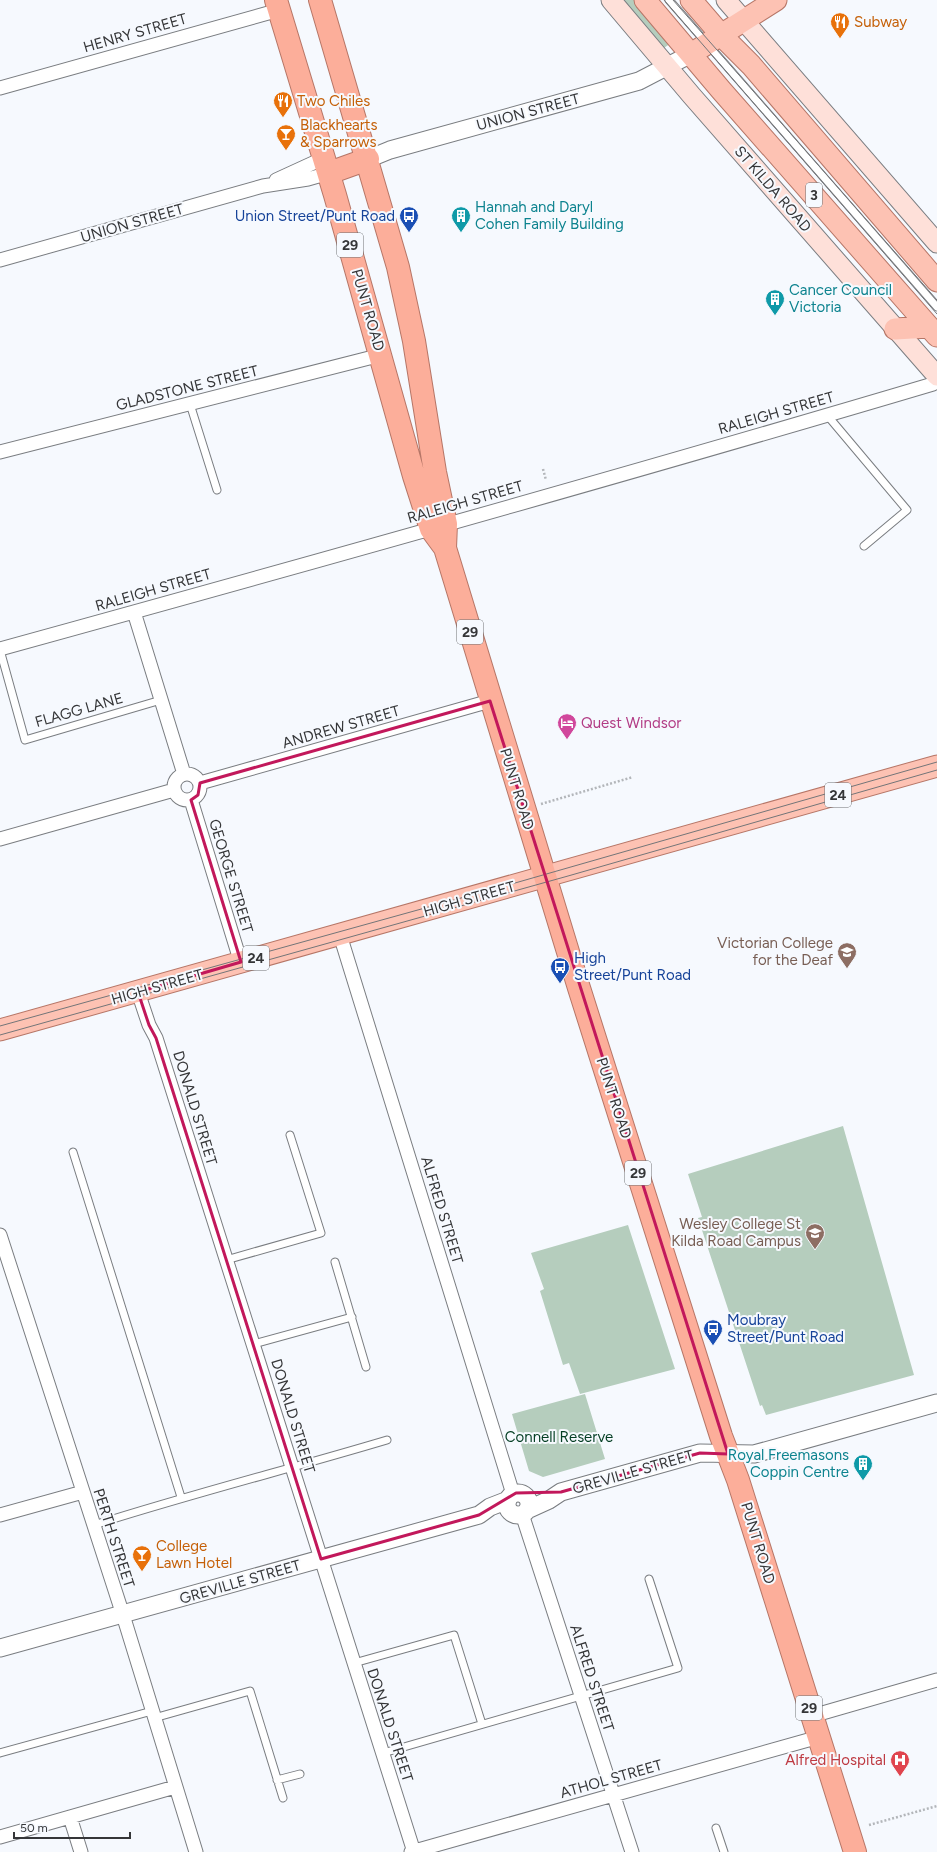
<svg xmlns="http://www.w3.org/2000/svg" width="937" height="1852" font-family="Figtree,sans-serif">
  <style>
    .green { fill: #b5cdbd }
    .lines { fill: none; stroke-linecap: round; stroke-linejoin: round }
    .service-casing { stroke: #7a7d81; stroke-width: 9 }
    .minor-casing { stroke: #7a7d81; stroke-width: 15 }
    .tertiary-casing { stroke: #7a7d81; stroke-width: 19 }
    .secondary-casing { stroke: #7a7d81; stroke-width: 21 }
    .primary-casing { stroke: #b67667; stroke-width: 23 }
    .trunk-casing { stroke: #b67667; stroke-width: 24 }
    .path { stroke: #b3b6ba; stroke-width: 2.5; stroke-dasharray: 2 2; stroke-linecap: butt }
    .service { stroke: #fff; stroke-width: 7 }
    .minor { stroke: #fff; stroke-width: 13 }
    .tertiary { stroke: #fff; stroke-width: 17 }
    .secondary { stroke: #fee0d9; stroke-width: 19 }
    .primary { stroke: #fdc2b3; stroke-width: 21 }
    .trunk { stroke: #fcae9a; stroke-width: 22 }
    .tram { stroke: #737578; stroke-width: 1 }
    .marked { fill: none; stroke: #c2185b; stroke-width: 3; stroke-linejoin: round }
    .labels { text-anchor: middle; stroke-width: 4; stroke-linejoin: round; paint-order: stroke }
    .shield { fill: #f6f9fe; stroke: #6f7073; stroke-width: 1 }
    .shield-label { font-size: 14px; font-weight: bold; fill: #353638 }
    .food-label { font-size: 15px; fill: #c56008; stroke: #f6f9fe; text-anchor: start }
    .street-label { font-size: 15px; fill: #353638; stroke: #f6f9fe }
    .culture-label { font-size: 15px; fill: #0d838f; stroke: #f6f9fe; text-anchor: start }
    .transit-label { font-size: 15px; fill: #164399; stroke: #f6f9fe; text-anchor: start }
    .hotel-label { font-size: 15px; fill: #b23c85; stroke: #f6f9fe; text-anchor: start }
    .education-label { font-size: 15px; fill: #785e54; stroke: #f6f9fe; text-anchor: end }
    .park-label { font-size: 15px; fill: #043e23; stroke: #f6f9fe }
    .health-label { font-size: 15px; fill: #be3a42; stroke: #f6f9fe; text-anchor: end }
  </style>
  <rect width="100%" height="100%" fill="#f6f9fe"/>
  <path class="green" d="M 623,0 L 634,0 L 671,43 L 664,48 Z
    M 843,1126 L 914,1375 L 766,1415 L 762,1405 L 760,1406 L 698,1218 L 702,1217 L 688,1174 Z
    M 628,1225 L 675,1369 L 580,1394 L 569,1363 L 563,1365 L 540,1291 L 544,1289 L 531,1253 Z
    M 585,1394 L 605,1459 L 543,1477 L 529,1471 L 512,1414 Z"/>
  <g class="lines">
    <g class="service-casing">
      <path id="service" d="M 669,0 L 937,307
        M 190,404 L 217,490
        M 827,415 L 907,510 L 864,546
        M 0,650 L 25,740 L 161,700
        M 73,1152 L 181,1497
        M 226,1260 L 321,1233 L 290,1135
        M 335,1262 L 366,1367
        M 254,1344 L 352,1317
        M 94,1525 C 191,1494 290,1469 387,1440
        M 354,1663 L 454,1635 L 482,1724
        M 154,1718 L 250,1691 L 283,1798
        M 0,1753 L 152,1711
        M 383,1753 L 678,1668 L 649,1579
        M 277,1780 L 300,1774
        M 716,1828 L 724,1852"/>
    </g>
    <g class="minor-casing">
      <path id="minor" d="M 0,88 L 279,10
        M 276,180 L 324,158
        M 0,260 L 263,186 L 308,179 L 329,173
        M 0,452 L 381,355
        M 134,612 L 184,774
        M 0,649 C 312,563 623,476 933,384 L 937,381
        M174 787a13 13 0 1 1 26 0a13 13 0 1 1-26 0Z
        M 200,783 L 490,701
        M 191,800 L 241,963
        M 0,839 L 174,790
        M 340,935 L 513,1494
        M 138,992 L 149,1025 L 156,1038 L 414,1852
        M 0,1235 L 123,1615 L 196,1852
        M 522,1514 L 632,1852
        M 0,1515 L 83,1492
        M 812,1716 L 937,1680
        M 70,1817 L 81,1852
        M 0,1837 L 175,1787
        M 411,1852 L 819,1737"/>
    </g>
    <g class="tertiary-casing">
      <path id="tertiary" d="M 368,159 L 390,150 L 639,81 L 691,54
        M507 1504a11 11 0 1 1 22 0a11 11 0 1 1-22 0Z
        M 527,1510 L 549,1500 L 561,1492 L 700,1453 L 754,1454 L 937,1403
        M 0,1648 L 479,1515 L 490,1507 L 508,1500"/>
    </g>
    <g class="secondary-casing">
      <path id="secondary" d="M 611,0 L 692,96 L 937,376
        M 726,0 L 937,243"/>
    </g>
    <g class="primary-casing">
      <path id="primary" d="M 645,0 L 721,90 L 937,336
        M 691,0 L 722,36 L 751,65 L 937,281
        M 691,54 L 776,0
        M 895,329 L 929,327
        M 0,1030 L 937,766"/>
    </g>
    <g class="trunk-casing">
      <path id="trunk" d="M 276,0 L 335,195 L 414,476 L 431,529 L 445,548 L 579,988 L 721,1436 L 738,1480 L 855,1852
        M 320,0 L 398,267 L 414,341 L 435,472 L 446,524 L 445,548
        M 329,173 L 368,159"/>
    </g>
    <path class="path" d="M 543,469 L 546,480
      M 541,804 L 633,777
      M 869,1825 L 937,1806"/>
    <use href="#service" class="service"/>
    <use href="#minor" class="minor"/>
    <use href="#tertiary" class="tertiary"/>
    <use href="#secondary" class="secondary"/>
    <use href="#primary" class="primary"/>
    <use href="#trunk" class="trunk"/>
    <path class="tram" d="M 664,0 L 937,314
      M 673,0 L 937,300
      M 0,1026 L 515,883 L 937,762
      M 0,1035 L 568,876 L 937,770"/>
  </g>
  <path class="marked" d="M 490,701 L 728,1454 L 700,1453 L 561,1492 L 516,1493 L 479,1515 L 321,1559 L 156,1038 L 149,1025 L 138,992 L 241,962 L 191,800 L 198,795 L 200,783 Z"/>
  <defs>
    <g id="restaurant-pin" transform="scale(1)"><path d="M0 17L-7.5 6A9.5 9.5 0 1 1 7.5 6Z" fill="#e8710a" stroke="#f6f9fe"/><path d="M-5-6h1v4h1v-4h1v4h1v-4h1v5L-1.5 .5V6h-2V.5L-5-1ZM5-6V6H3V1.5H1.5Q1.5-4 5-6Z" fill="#fff"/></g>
    <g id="bar-pin" transform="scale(1)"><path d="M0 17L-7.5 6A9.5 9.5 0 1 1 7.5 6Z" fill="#e8710a" stroke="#f6f9fe"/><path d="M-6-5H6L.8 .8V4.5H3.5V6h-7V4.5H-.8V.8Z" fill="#fff"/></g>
    <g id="bus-pin" transform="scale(1)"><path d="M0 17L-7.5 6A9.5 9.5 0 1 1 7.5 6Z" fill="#1a4fb4" stroke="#f6f9fe"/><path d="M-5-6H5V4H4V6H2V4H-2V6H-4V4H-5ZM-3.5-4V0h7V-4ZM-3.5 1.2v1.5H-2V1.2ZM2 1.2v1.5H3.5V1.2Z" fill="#fff"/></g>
    <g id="building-pin" transform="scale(1)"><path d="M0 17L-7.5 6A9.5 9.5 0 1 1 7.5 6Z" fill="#0f9aa8" stroke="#f6f9fe"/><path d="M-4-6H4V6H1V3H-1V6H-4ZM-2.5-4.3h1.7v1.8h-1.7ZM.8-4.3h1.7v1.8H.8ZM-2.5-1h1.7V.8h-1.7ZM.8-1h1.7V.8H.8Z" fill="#fff"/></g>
    <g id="hotel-pin" transform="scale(1)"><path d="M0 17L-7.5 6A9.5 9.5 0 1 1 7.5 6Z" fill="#d1479c" stroke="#f6f9fe"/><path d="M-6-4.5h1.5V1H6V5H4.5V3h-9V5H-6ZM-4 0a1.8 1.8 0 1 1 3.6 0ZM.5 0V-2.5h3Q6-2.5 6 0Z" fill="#fff"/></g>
    <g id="school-pin" transform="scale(1)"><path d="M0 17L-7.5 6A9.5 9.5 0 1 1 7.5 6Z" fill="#8d6e63" stroke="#f6f9fe"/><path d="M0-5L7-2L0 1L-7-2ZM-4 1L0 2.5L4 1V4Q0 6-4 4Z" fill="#fff"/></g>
    <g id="hospital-pin" transform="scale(1)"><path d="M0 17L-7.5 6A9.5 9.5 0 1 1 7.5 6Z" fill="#e0444e" stroke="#f6f9fe"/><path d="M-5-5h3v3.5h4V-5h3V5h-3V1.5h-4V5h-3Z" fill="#fff"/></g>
  </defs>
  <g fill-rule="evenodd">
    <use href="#restaurant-pin" x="840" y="22"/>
    <use href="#restaurant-pin" x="283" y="101"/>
    <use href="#bar-pin" x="286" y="134"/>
    <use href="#bus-pin" x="409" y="216"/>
    <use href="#building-pin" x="461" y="216"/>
    <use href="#building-pin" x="775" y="299"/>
    <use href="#hotel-pin" x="567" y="723"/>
    <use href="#school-pin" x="847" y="952"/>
    <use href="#bus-pin" x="560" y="967"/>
    <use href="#school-pin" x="815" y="1233"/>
    <use href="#bus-pin" x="713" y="1329"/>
    <use href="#building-pin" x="863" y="1464"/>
    <use href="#bar-pin" x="142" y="1555"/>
    <use href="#hospital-pin" x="900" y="1760"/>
  </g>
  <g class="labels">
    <g class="shield">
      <rect x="806" y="183" width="16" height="24" rx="3"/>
      <rect x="337" y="233" width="26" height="24" rx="3"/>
      <rect x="457" y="620" width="26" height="24" rx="3"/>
      <rect x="825" y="783" width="26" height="24" rx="3"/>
      <rect x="243" y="946" width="26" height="24" rx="3"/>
      <rect x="625" y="1161" width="26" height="24" rx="3"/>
      <rect x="796" y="1696" width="26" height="24" rx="3"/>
    </g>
    <g class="shield-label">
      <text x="814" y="200">3</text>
      <text x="350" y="250">29</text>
      <text x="470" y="637">29</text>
      <text x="838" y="800">24</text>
      <text x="256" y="963">24</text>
      <text x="638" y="1178">29</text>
      <text x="809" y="1713">29</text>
    </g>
    <g class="food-label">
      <text x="854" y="27">Subway</text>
      <text x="297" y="106">Two Chiles</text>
      <text x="300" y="130">Blackhearts<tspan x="300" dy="17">&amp; Sparrows</tspan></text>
      <text x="156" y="1551">College<tspan x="156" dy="17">Lawn Hotel</tspan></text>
    </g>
    <g class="street-label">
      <text transform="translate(135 33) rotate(-16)" y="5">HENRY STREET</text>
      <text transform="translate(528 112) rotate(-15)" y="5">UNION STREET</text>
      <text transform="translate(773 189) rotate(49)" y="5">ST KILDA ROAD</text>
      <text transform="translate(132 223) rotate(-16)" y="5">UNION STREET</text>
      <text transform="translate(368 310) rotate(74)" y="5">PUNT ROAD</text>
      <text transform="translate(187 388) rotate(-14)" y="5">GLADSTONE STREET</text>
      <text transform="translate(776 413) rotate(-16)" y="5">RALEIGH STREET</text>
      <text transform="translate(465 502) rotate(-16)" y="5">RALEIGH STREET</text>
      <text transform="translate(153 590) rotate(-16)" y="5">RALEIGH STREET</text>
      <text transform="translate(79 710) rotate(-16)" y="5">FLAGG LANE</text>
      <text transform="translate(341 727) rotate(-16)" y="5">ANDREW STREET</text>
      <text transform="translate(517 789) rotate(73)" y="5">PUNT ROAD</text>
      <text transform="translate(231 876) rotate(73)" y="5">GEORGE STREET</text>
      <text transform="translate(469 899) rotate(-16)" y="5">HIGH STREET</text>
      <text transform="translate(157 987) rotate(-16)" y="5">HIGH STREET</text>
      <text transform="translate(614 1098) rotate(72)" y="5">PUNT ROAD</text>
      <text transform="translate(195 1108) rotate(73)" y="5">DONALD STREET</text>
      <text transform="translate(442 1210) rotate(73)" y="5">ALFRED STREET</text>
      <text transform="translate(293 1416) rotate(73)" y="5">DONALD STREET</text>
      <text transform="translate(633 1472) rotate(-16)" y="5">GREVILLE STREET</text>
      <text transform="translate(114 1538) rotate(72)" y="5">PERTH STREET</text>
      <text transform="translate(758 1543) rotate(73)" y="5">PUNT ROAD</text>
      <text transform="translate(240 1582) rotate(-16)" y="5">GREVILLE STREET</text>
      <text transform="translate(592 1678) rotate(72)" y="5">ALFRED STREET</text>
      <text transform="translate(390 1725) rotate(72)" y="5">DONALD STREET</text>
      <text transform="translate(611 1779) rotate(-16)" y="5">ATHOL STREET</text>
    </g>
    <g class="culture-label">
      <text x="475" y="212">Hannah and Daryl<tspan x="475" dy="17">Cohen Family Building</tspan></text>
      <text x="789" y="295">Cancer Council<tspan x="789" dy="17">Victoria</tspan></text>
      <text x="849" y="1460" text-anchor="end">Royal Freemasons<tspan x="849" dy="17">Coppin Centre</tspan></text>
    </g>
    <g class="transit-label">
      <text x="395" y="221" text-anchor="end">Union Street/Punt Road</text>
      <text x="574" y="963">High<tspan x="574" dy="17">Street/Punt Road</tspan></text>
      <text x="727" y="1325">Moubray<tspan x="727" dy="17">Street/Punt Road</tspan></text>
    </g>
    <g class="hotel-label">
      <text x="581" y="728">Quest Windsor</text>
    </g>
    <g class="education-label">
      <text x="833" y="948">Victorian College<tspan x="833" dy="17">for the Deaf</tspan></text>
      <text x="801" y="1229">Wesley College St<tspan x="801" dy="17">Kilda Road Campus</tspan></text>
    </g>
    <g class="park-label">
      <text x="559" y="1442">Connell Reserve</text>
    </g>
    <g class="health-label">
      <text x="886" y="1765">Alfred Hospital</text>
    </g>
  </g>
  <path d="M14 1832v6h116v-6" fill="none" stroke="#353638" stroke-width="2"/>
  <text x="20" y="1832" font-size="12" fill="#353638" stroke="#f6f9fe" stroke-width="3" paint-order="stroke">50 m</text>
</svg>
